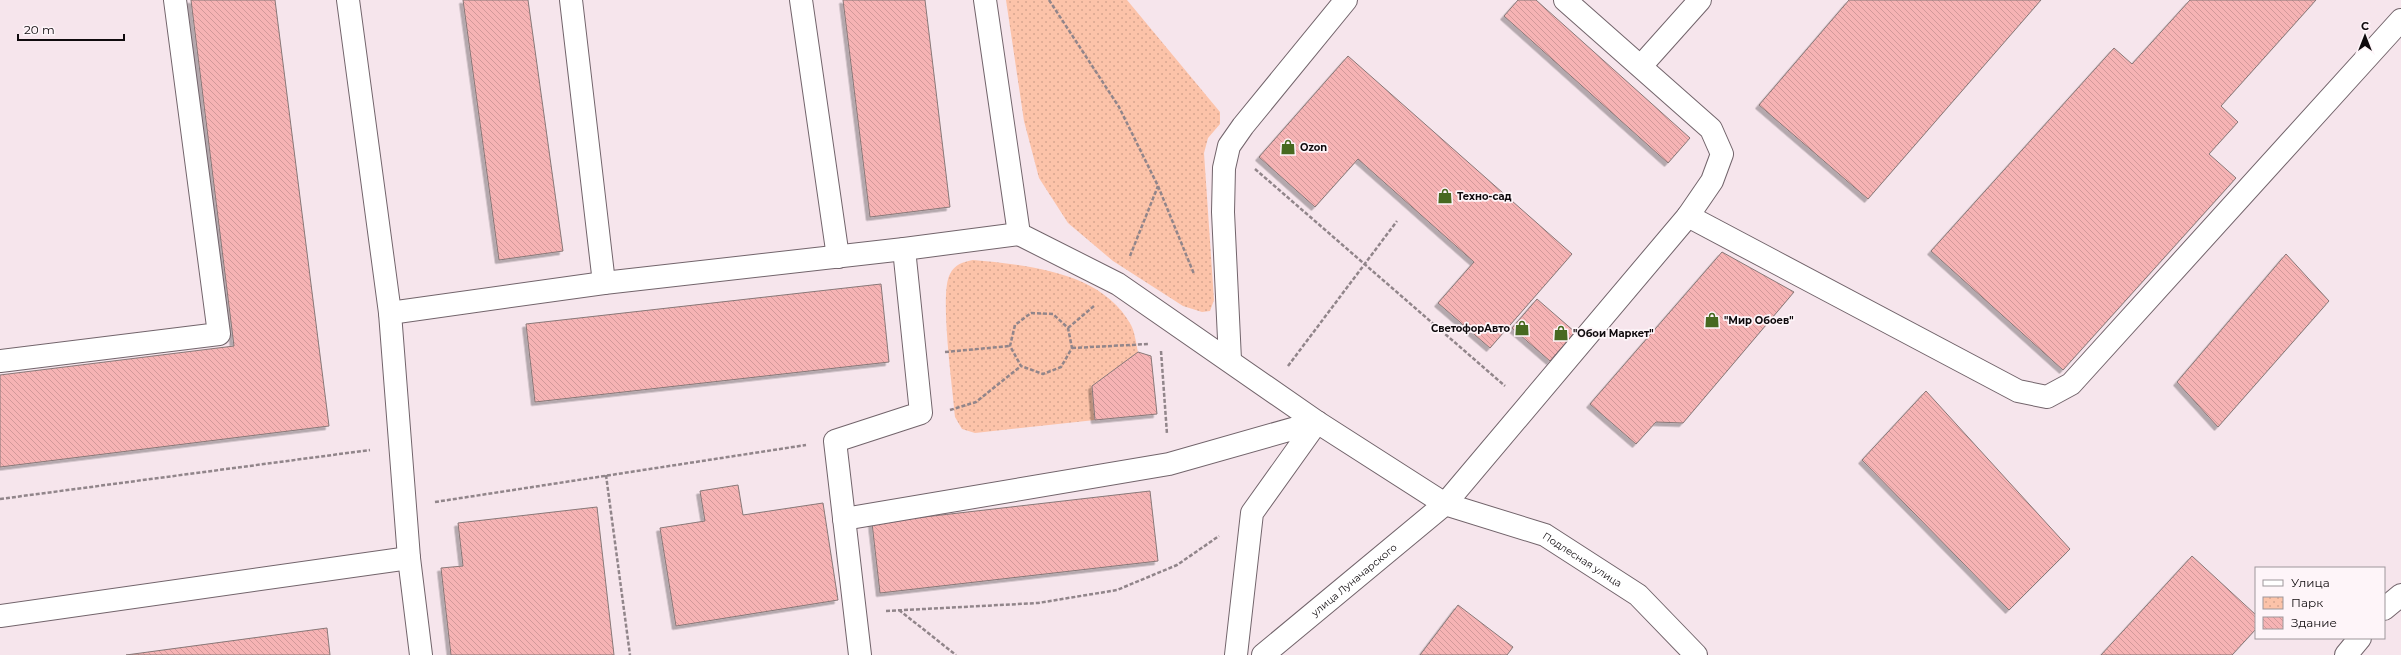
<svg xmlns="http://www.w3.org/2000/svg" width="2401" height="655" font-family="Montserrat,sans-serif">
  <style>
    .park { fill: url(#park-dots) }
    .building { fill: url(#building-back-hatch); stroke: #887878; filter: url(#shadow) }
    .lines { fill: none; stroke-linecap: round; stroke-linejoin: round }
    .minor-casing { stroke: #72646b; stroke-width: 24 }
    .path { stroke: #91858a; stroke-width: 2.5; stroke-dasharray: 4 2; stroke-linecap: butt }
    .minor { stroke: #fff; stroke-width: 22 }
    .labels { text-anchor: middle; stroke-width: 3.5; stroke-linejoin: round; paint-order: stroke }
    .poi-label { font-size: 10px; font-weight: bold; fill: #0f0a0d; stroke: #fef5f9; text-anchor: start }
    .street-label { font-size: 10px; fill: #0f0a0d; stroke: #fef5f9 }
  </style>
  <defs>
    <pattern id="park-dots" width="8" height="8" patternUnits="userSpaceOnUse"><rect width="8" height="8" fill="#fcc3a9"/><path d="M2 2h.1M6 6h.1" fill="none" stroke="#d7a690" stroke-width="1.8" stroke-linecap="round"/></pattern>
    <pattern id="building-back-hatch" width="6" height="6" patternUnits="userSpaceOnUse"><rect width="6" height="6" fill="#f6b3b4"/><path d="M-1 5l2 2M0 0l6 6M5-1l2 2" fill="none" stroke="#d2999a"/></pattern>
    <filter id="shadow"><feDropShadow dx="-3.5" dy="3.5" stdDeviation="0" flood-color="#0004"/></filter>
  </defs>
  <rect width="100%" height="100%" fill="#f6e5ec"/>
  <path class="park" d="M 1006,0 L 1127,0 L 1220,112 L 1220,124 L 1208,138 L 1204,153 L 1214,300 L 1210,311 L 1202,312 L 1183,306 L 1113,261 L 1068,223 L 1039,178 L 1024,121 Z
    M 973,260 C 1026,265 1102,271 1131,325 C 1135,333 1136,343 1138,352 L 1092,386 L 1095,420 L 975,433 L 962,429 L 955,417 C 953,390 939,293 950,274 C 955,264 963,262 973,260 Z"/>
  <path class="building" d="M 191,0 L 275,0 L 329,426 L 0,467 L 0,375 L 234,346 Z
    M 463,0 L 528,0 L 563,251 L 499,260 Z
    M 843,0 L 925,0 L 950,207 L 870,217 Z
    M 1518,0 L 1536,0 L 1690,138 L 1668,163 L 1504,16 Z
    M 1849,0 L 2041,0 L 1868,199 L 1759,105 Z
    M 2190,0 L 2316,0 L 2221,106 L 2238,122 L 2209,154 L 2236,178 L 2063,370 L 1931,251 L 2114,48 L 2132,64 Z
    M 1348,56 L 1572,254 L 1490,348 L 1438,303 L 1474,262 L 1358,159 L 1315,207 L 1259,157 Z
    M 1722,252 L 1794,292 L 1683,423 L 1656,422 L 1636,444 L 1590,404 Z
    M 2286,254 L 2329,301 L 2218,427 L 2177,382 Z
    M 881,284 L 889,362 L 535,402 L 526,324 Z
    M 1537,299 L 1575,332 L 1550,361 L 1512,328 Z
    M 1138,352 L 1151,356 L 1157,414 L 1095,420 L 1092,386 Z
    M 1926,391 L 2070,549 L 2009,610 L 1862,460 Z
    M 738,485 L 743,515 L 823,503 L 838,600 L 676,626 L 660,528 L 705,521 L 700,491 Z
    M 1150,491 L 1158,561 L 880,593 L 872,523 Z
    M 597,507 L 614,655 L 451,655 L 441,568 L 463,566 L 458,523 Z
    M 2192,556 L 2256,615 L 2256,629 L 2232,655 L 2101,655 Z
    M 1458,605 L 1513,647 L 1507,655 L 1420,655 Z
    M 327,628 L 330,655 L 126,655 Z"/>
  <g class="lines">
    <g class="minor-casing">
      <g id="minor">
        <path d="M 348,0 L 390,313 L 409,558 L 421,655"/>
        <path d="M 571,0 L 604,283"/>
        <path d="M 801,0 L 838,257"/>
        <path id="s1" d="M 985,0 L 1019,234 L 1118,284 L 1317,422 L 1445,504 L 1545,535 L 1638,595 L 1696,655"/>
        <path d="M 1641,66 L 1700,0"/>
        <path d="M 1688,216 L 2018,391 L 2047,397 L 2071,384 L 2401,20"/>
        <path d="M 390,313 L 604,283 L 904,249 L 1019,234"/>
        <path d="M 1230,360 L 1223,212 L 1224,168 L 1229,146 L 1243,126 L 1346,0"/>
        <path d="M 0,361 L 219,334 L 175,0"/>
        <path d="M 844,519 L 1169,464 L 1317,422 L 1252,513 L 1236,655"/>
        <path d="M 2384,609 L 2401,595"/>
        <path d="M 0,616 L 409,558"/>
        <path d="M 860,655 L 835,441 L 921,413 L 904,249"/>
        <path id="s2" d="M 1263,655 L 1445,504 L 1688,216 L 1712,181 L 1722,154 L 1711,129 L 1565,0"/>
        <path d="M 2346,655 L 2360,638"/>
      </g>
    </g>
    <path class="path" d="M 1049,0 L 1119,107 L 1158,186 L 1194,274
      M 1255,169 L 1505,386
      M 1130,256 L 1158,186
      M 1031,313 L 1053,314 L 1068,328 L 1072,348 L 1061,367 L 1043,374 L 1021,366 L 1010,346 L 1015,325 Z
      M 1068,328 L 1094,306
      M 1072,348 L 1149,344
      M 1161,351 L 1167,434
      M 945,352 L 1010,346
      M 1288,366 L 1397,221
      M 950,410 L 976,402 L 1021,366
      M 606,475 L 630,655
      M 0,499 L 370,450
      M 435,502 L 806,445
      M 899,610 L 956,655
      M 886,611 L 1038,603 L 1117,590 L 1177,565 L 1219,536"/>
    <use href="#minor" class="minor"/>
  </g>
  <defs>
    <g id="shop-bare" transform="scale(1.2)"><path d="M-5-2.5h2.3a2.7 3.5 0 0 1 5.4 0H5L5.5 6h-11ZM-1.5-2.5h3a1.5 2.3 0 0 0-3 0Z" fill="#476920" stroke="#fef5f9" stroke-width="2.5" paint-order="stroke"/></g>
  </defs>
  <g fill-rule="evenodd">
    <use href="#shop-bare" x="1288" y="147"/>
    <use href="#shop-bare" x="1445" y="196"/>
    <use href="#shop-bare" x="1712" y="320"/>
    <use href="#shop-bare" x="1522" y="328"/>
    <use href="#shop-bare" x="1561" y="333"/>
  </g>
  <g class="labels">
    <g class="poi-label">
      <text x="1300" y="151">Ozon</text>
      <text x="1457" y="200">Техно-сад</text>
      <text x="1724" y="324">"Мир Обоев"</text>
      <text x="1510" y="332" text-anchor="end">СветофорАвто</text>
      <text x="1573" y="337">"Обои Маркет"</text>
    </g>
    <g class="street-label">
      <text dy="4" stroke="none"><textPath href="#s1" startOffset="891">Подлесная улица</textPath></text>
      <text dy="4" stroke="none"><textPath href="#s2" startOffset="118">улица Луначарского</textPath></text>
    </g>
  </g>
  <rect x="2255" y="567" width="130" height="72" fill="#fef5f9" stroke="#9e979b"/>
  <rect x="2263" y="580" width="20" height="6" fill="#ffffff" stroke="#9e979b"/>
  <text x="2291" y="587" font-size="12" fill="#0f0a0d">Улица</text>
  <rect x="2263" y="597" width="20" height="12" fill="url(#park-dots)" stroke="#9e979b"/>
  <text x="2291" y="607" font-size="12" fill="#0f0a0d">Парк</text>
  <rect x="2263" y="617" width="20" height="12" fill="url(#building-back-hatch)" stroke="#9e979b"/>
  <text x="2291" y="627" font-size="12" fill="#0f0a0d">Здание</text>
  <g transform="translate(2365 36)" stroke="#fef5f9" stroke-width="3" paint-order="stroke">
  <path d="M0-3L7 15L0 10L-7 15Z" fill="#0f0a0d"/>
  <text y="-6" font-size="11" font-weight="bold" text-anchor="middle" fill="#0f0a0d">С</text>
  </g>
  <path d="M18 34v6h106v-6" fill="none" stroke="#0f0a0d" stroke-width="2"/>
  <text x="24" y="34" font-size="12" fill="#0f0a0d" stroke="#fef5f9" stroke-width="3" paint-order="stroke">20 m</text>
</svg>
